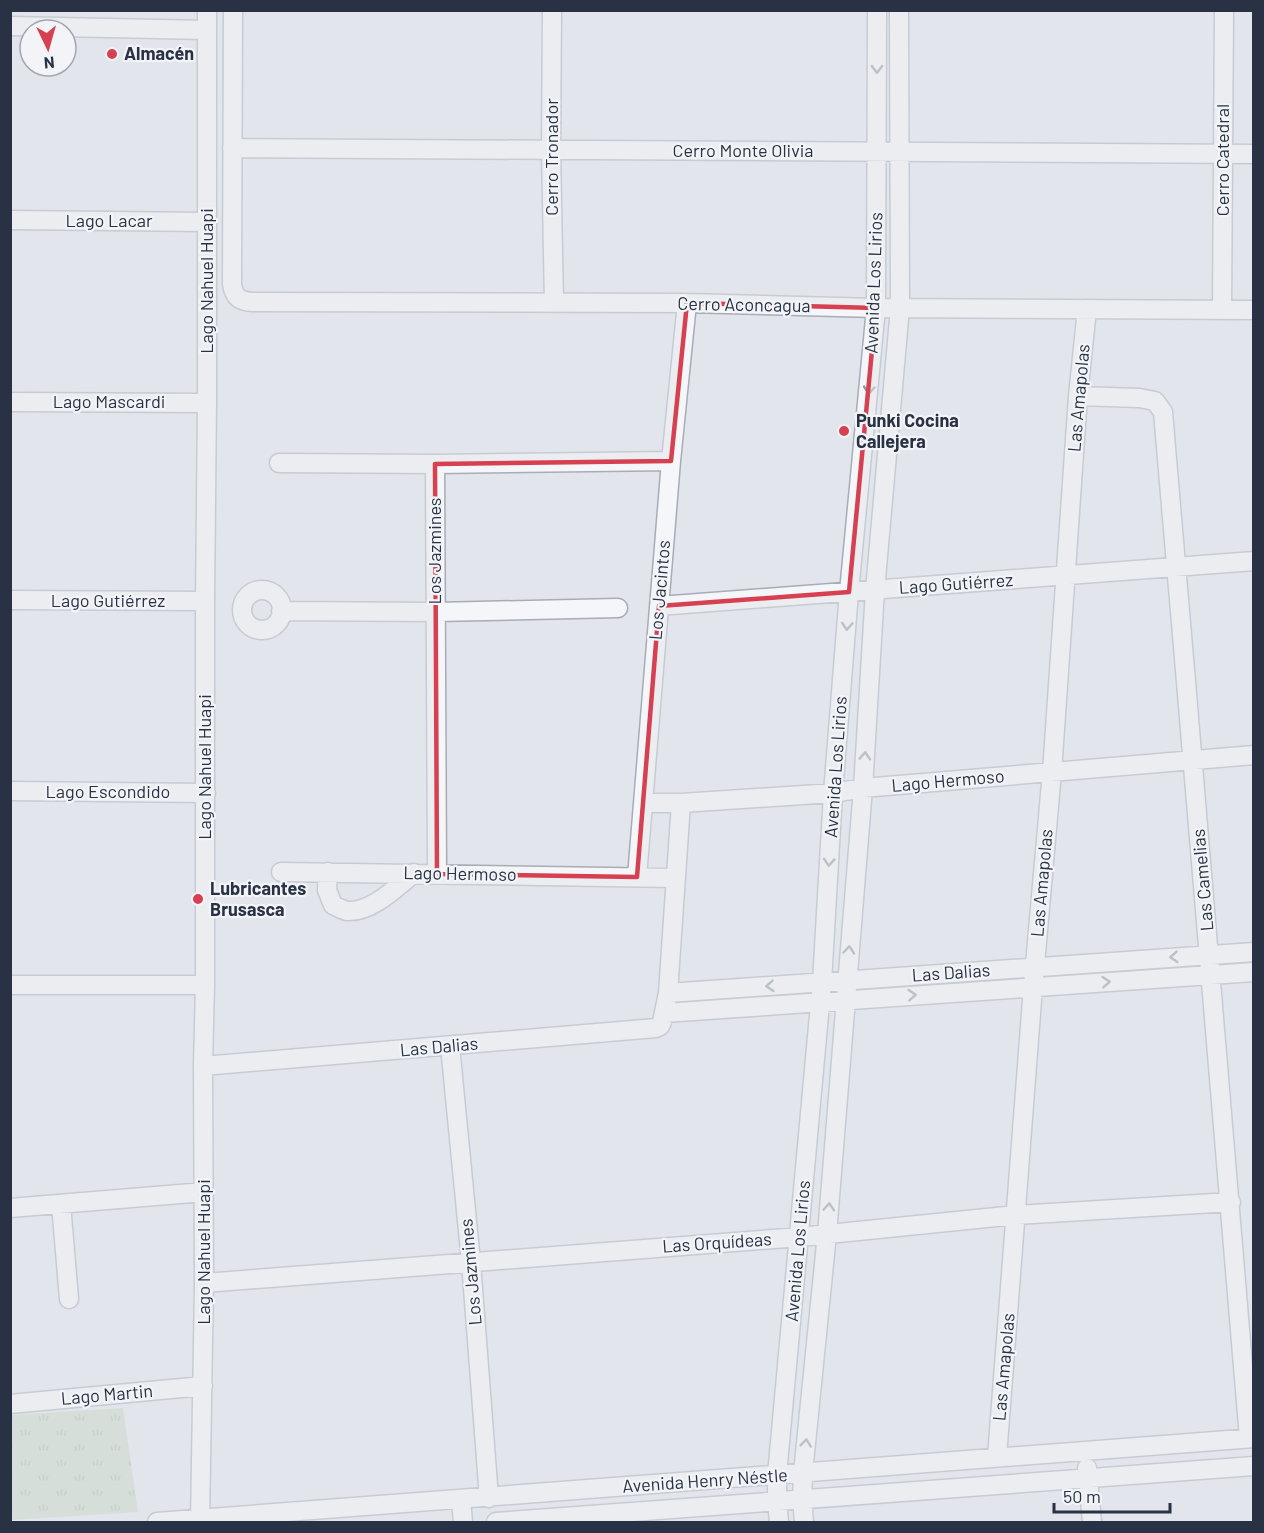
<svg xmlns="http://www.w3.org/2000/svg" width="1264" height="1533" font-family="Barlow,sans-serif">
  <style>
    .grass { fill: url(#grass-tufts) }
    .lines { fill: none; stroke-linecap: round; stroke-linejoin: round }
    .minor-casing { stroke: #a7acb6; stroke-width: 21 }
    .minor { stroke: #f5f6f9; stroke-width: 18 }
    .oneway { stroke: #8f949e }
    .marked { fill: none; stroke: #d64051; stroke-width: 4.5; stroke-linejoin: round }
    .poi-dot { fill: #d64051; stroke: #f2f4f8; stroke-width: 2 }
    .labels { text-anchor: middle; stroke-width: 4.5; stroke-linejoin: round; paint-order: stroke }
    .poi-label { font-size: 18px; font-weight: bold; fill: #293244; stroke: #f2f4f8; text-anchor: start }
    .street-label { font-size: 18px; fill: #293244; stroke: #f2f4f8 }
  </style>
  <defs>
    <pattern id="grass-tufts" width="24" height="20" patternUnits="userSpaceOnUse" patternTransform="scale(1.5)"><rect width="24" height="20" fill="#c6d5c2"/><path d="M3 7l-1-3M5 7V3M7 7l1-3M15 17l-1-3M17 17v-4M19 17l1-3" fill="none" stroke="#aab7a8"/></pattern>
  </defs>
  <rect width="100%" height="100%" fill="#e2e5eb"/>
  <path class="grass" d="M 123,1408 L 138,1512 L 11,1520 L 11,1415 Z"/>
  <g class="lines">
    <g class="minor-casing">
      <path id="minor" d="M 233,10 L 232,284 C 234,297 239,301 252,302 L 687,303 L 876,308 L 1254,310
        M 552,10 L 551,150 L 554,303
        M 10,26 L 206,30
        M 232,148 L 1254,154
        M 10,220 L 207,222
        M 1222,310 L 1224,10
        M 1078,396 L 1139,398 L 1155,401 L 1163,412 C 1192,754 1222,1096 1249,1438
        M 10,402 L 207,403
        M 279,463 L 435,464
        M242 610a20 20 0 1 1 40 0a20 20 0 1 1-40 0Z
        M 10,600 L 205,601
        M 659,606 L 1254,561
        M 281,611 L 436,612 L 618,608
        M 10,791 L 206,793
        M 643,803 L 681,803 L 833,793 L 863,788 L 1254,755
        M 281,872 L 675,878
        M 328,872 L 327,890 L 333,905 C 337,907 343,910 347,911 C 371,913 397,887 414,873
        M 437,874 L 435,464 L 671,461
        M 637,877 L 671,461 L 687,303
        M 10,985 L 205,985
        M 668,993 L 681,803
        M 665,1013 L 1254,972
        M 450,1046 L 471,1262 L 489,1498
        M 203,1066 L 656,1028 L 660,1026 L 662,1022 L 668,993 L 1254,952
        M 61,1204 L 69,1299
        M 10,1208 L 204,1192
        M 204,1283 L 799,1237 L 1016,1215 L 1231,1202
        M 10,1404 L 203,1386
        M 997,1457 L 1033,987 L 1052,772 L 1078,396 L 1087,309
        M 1087,1468 L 1092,1522
        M 461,1500 L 463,1522
        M 157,1522 L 1254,1438
        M 200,1522 L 204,1283 L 203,1066 L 205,985 L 205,601 L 207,403 L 207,10
        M 496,1522 L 1254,1466
        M 779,1522 L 777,1501 L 777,1475 L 822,982 L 833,793 L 849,592 L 876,308 L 877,10
        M 804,1522 L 802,1499 L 803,1473 L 827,1234 L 863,788 L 875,590 L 900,308 L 899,10"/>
    </g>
    <use href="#minor" class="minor"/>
  </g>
  <defs><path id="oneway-chevron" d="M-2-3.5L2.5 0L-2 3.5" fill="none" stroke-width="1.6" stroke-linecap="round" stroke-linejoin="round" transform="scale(1.5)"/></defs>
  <g class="oneway">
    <use href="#oneway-chevron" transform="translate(877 69) rotate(90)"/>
    <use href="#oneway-chevron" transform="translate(869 390) rotate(95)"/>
    <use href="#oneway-chevron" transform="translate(847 626) rotate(94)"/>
    <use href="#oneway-chevron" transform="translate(865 756) rotate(-86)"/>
    <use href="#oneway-chevron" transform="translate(829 862) rotate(94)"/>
    <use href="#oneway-chevron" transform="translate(849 950) rotate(-85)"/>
    <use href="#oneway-chevron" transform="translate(1174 957) rotate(176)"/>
    <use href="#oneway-chevron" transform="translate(1106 982) rotate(-4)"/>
    <use href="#oneway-chevron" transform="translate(770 986) rotate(176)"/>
    <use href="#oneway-chevron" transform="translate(912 995) rotate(-4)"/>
    <use href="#oneway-chevron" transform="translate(829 1207) rotate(-86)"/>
    <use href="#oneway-chevron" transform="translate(806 1443) rotate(-84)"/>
  </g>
  <path d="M0 0H1264V1533H0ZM 687,303 L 876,308 L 849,592 L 659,606 L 637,877 L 437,874 L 435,464 L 671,461 Z" fill="#e2e5eb" fill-opacity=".55" fill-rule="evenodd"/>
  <path class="marked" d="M 687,303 L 876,308 L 849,592 L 659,606 L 637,877 L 437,874 L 435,464 L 671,461 Z"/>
  <g class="poi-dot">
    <circle cx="112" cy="54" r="6"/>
    <circle cx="844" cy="431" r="6"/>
    <circle cx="198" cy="899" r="6"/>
  </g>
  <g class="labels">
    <g class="poi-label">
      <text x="124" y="60">Almacén</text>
      <text x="856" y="427">Punki Cocina<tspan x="856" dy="21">Callejera</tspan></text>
      <text x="210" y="895">Lubricantes<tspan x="210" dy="21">Brusasca</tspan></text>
    </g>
    <g class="street-label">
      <text x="743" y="157">Cerro Monte Olivia</text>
      <text transform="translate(552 157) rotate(-90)" y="6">Cerro Tronador</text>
      <text transform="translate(1223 160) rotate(-90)" y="6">Cerro Catedral</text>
      <text x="109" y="227">Lago Lacar</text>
      <text transform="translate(207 281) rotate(-90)" y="6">Lago Nahuel Huapi</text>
      <text transform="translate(874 283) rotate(-88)" y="6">Avenida Los Lirios</text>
      <text transform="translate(744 305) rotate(1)" y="6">Cerro Aconcagua</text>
      <text transform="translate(1079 398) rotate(-85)" y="6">Las Amapolas</text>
      <text x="109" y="408">Lago Mascardi</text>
      <text transform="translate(435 551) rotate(-90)" y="6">Los Jazmines</text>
      <text transform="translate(956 584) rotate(-4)" y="6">Lago Gutiérrez</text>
      <text transform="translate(660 590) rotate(-85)" y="6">Los Jacintos</text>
      <text x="108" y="607">Lago Gutiérrez</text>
      <text transform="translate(205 767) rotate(-90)" y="6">Lago Nahuel Huapi</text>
      <text transform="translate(836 767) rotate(-86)" y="6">Avenida Los Lirios</text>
      <text transform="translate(948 781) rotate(-5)" y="6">Lago Hermoso</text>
      <text x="108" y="798">Lago Escondido</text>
      <text transform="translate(460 874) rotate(1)" y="6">Lago Hermoso</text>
      <text transform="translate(1203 880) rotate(-95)" y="6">Las Camelias</text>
      <text transform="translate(1042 883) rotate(-85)" y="6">Las Amapolas</text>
      <text transform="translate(951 973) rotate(-4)" y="6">Las Dalias</text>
      <text transform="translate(439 1047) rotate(-5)" y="6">Las Dalias</text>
      <text transform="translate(717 1243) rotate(-4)" y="6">Las Orquídeas</text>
      <text transform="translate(798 1251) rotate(-85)" y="6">Avenida Los Lirios</text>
      <text transform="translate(204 1252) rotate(-90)" y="6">Lago Nahuel Huapi</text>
      <text transform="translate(471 1272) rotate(-95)" y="6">Los Jazmines</text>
      <text transform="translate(1004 1367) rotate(-85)" y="6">Las Amapolas</text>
      <text transform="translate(107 1395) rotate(-5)" y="6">Lago Martin</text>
      <text transform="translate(705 1481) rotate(-4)" y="6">Avenida Henry Néstle</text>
    </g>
  </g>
  <rect width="1264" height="1533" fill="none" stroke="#293244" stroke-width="24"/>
  <g transform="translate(48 48) rotate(175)"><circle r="28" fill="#f2f4f8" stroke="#a2a6b0" stroke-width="1.5"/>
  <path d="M0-4.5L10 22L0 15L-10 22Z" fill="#d64051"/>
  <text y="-9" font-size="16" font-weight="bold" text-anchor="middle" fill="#293244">N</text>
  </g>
  <path d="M1054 1503v9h116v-9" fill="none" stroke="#293244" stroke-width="3"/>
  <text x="1063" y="1503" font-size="18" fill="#293244" stroke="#f2f4f8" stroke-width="4.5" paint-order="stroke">50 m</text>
</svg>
